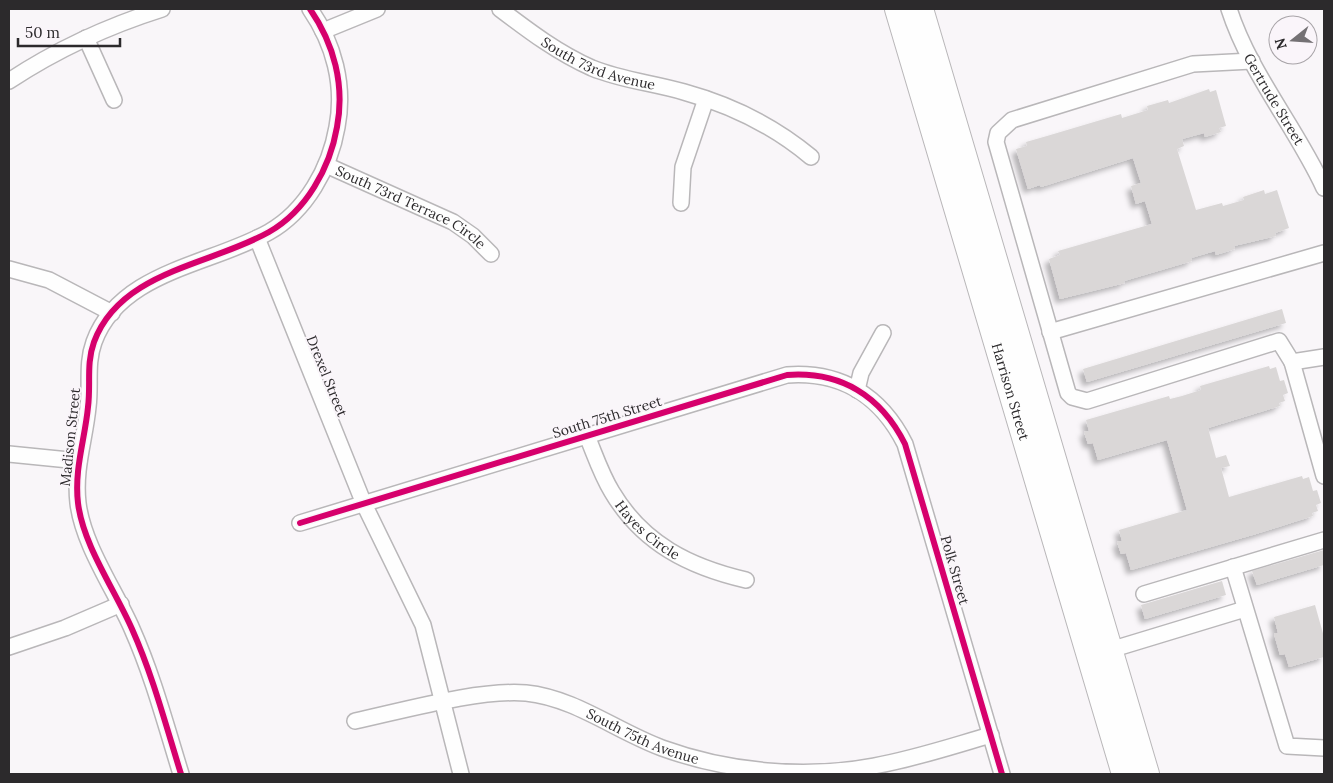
<svg xmlns="http://www.w3.org/2000/svg" width="1333" height="783" font-family="Lora,serif">
  <style>
    .building { fill: #dad7d7; filter: url(#shadow) }
    .lines { fill: none; stroke-linecap: round; stroke-linejoin: round }
    .minor-casing { stroke: #b9b7b9; stroke-width: 18 }
    .primary-casing { stroke: #b9b7b9; stroke-width: 26 }
    .minor { stroke: #fefefe; stroke-width: 15 }
    .primary { stroke: #fefefe; stroke-width: 24 }
    .cycleway-casing { stroke: #faf5fa; stroke-width: 9 }
    .cycleway { stroke: #d6006c; stroke-width: 6 }
    .labels { text-anchor: middle; stroke-width: 4; stroke-linejoin: round; paint-order: stroke }
    .street-label { font-size: 14px; fill: #2c2a2c; stroke: #faf5fa }
  </style>
  <defs>
    <filter id="shadow"><feDropShadow dx="-4.5" dy="4.5" stdDeviation="2.5" flood-color="#0004"/></filter>
  </defs>
  <rect width="100%" height="100%" fill="#f9f6f9"/>
  <path class="building" d="M 1209,89 L 1210,92 L 1216,90 L 1226,126 L 1219,128 L 1221,132 L 1205,137 L 1204,133 L 1182,139 L 1184,146 L 1177,149 L 1196,210 L 1222,203 L 1223,206 L 1244,200 L 1243,197 L 1264,190 L 1265,194 L 1277,190 L 1289,228 L 1275,233 L 1276,236 L 1234,246 L 1235,249 L 1216,255 L 1215,251 L 1191,258 L 1192,261 L 1124,281 L 1125,283 L 1060,299 L 1049,259 L 1060,255 L 1058,251 L 1152,224 L 1145,201 L 1136,204 L 1131,186 L 1141,183 L 1133,158 L 1041,187 L 1040,185 L 1028,189 L 1016,149 L 1027,146 L 1026,142 L 1047,136 L 1121,114 L 1122,118 L 1148,110 L 1147,106 L 1168,100 L 1169,103 Z
    M 1282,309 L 1286,323 L 1087,382 L 1083,369 Z
    M 1269,366 L 1270,369 L 1276,367 L 1280,381 L 1284,380 L 1288,393 L 1283,395 L 1285,401 L 1279,403 L 1280,406 L 1208,428 L 1216,458 L 1226,455 L 1230,466 L 1221,468 L 1229,497 L 1302,476 L 1303,479 L 1309,477 L 1313,491 L 1317,490 L 1321,503 L 1316,505 L 1318,511 L 1312,513 L 1313,516 L 1256,534 L 1131,570 L 1126,553 L 1121,554 L 1117,542 L 1122,541 L 1119,530 L 1187,510 L 1167,440 L 1098,460 L 1093,443 L 1088,444 L 1084,432 L 1089,431 L 1086,420 L 1169,396 L 1170,399 L 1182,396 L 1201,390 L 1200,386 Z
    M 1324,550 L 1324,565 L 1257,585 L 1252,571 Z
    M 1222,581 L 1226,595 L 1145,619 L 1141,605 Z
    M 1315,605 L 1324,637 L 1324,657 L 1289,667 L 1285,654 L 1280,655 L 1274,634 L 1278,633 L 1274,617 Z"/>
  <g class="lines">
    <g class="minor-casing">
      <g id="minor">
        <path id="s1" d="M 500,9 C 529,31 558,53 592,68 C 621,80 653,83 684,92 C 731,105 774,126 811,157"/>
        <path id="s2" d="M 1229,9 C 1250,74 1296,127 1324,188"/>
        <path d="M 323,31 L 377,9"/>
        <path d="M 86,38 L 114,100"/>
        <path d="M 1252,61 L 1193,64 L 1012,120 L 998,133 L 996,142 L 1068,393 L 1072,397 L 1087,401 L 1279,341 L 1292,362 L 1324,357"/>
        <path d="M 9,81 C 56,50 108,26 162,9"/>
        <path id="s3" d="M 326,165 L 453,222 L 473,236 L 491,254"/>
        <path d="M 681,203 L 683,167 L 706,99"/>
        <path d="M 257,238 L 364,504 L 423,625 L 461,774"/>
        <path d="M 9,269 L 49,280 L 112,313"/>
        <path d="M 1050,332 L 1324,253"/>
        <path d="M 1292,362 L 1324,476"/>
        <path d="M 857,390 L 861,373 L 883,333"/>
        <path id="s4" d="M 587,436 C 595,455 601,474 612,492 C 643,544 690,567 746,580"/>
        <path d="M 9,454 L 79,461"/>
        <path d="M 300,523 L 787,375 C 841,371 881,396 905,444 L 1002,774"/>
        <path d="M 1233,567 L 1287,746 L 1324,748"/>
        <path d="M 1144,594 L 1324,540"/>
        <path d="M 9,647 L 65,628 L 121,604"/>
        <path d="M 1110,650 L 1245,609"/>
        <path id="s5" d="M 355,721 C 402,711 479,689 526,693 C 575,698 616,731 662,748 C 728,772 805,779 874,766 C 914,759 952,746 991,735"/>
        <path d="M 181,774 C 166,726 153,676 132,629 C 115,590 83,545 78,503 C 74,469 85,439 88,407 C 91,384 86,364 94,342 C 120,271 211,265 269,232 C 306,211 330,168 337,127 C 345,85 334,44 310,9"/>
      </g>
    </g>
    <g class="primary-casing">
      <g id="primary">
        <path id="s6" d="M 897,9 L 1124,774"/>
        <path d="M 921,9 L 1147,774"/>
      </g>
    </g>
    <use href="#minor" class="minor"/>
    <use href="#primary" class="primary"/>
    <g class="cycleway-casing">
      <path id="cycleway" d="M 300,523 L 787,375 C 841,371 881,396 905,444 L 1002,774
        M 181,774 C 166,726 153,676 132,629 C 115,590 83,545 78,503 C 74,469 85,439 88,407 C 91,384 86,364 94,342 C 120,271 211,265 269,232 C 306,211 330,168 337,127 C 345,85 334,44 310,9"/>
    </g>
    <use href="#cycleway" class="cycleway"/>
  </g>
  <g class="labels">
    <g class="street-label">
      <text dy="5" stroke="none"><textPath href="#s1" startOffset="114">South 73rd Avenue</textPath></text>
      <text dy="5" stroke="none"><textPath href="#s2" startOffset="101">Gertrude Street</textPath></text>
      <text dy="5" stroke="none"><textPath href="#s3" startOffset="95">South 73rd Terrace Circle</textPath></text>
      <text transform="translate(327 376) rotate(68)" y="5">Drexel Street</text>
      <text dy="5" stroke="none"><textPath href="#s6" startOffset="399">Harrison Street</textPath></text>
      <text transform="translate(607 417) rotate(-17)" y="5">South 75th Street</text>
      <text transform="translate(70 437) rotate(-84)" y="5">Madison Street</text>
      <text dy="5" stroke="none"><textPath href="#s4" startOffset="114">Hayes Circle</textPath></text>
      <text transform="translate(955 570) rotate(74)" y="5">Polk Street</text>
      <text dy="5" stroke="none"><textPath href="#s5" startOffset="299">South 75th Avenue</textPath></text>
    </g>
  </g>
  <rect width="1333" height="783" fill="none" stroke="#2c2a2c" stroke-width="20"/>
  <g transform="translate(1293 40) rotate(253)"><circle r="24" fill="#faf5fa" stroke="#a8a4a8"/>
  <path d="M0-4L9 19L0 12L-9 19Z" fill="#747174"/>
  <text y="-8" font-size="14" font-weight="bold" text-anchor="middle" fill="#2c2a2c">N</text>
  </g>
  <path d="M18 38v8h102v-8" fill="none" stroke="#2c2a2c" stroke-width="2.5"/>
  <text x="25" y="38" font-size="15" fill="#2c2a2c" stroke="#faf5fa" stroke-width="4" paint-order="stroke">50 m</text>
</svg>
